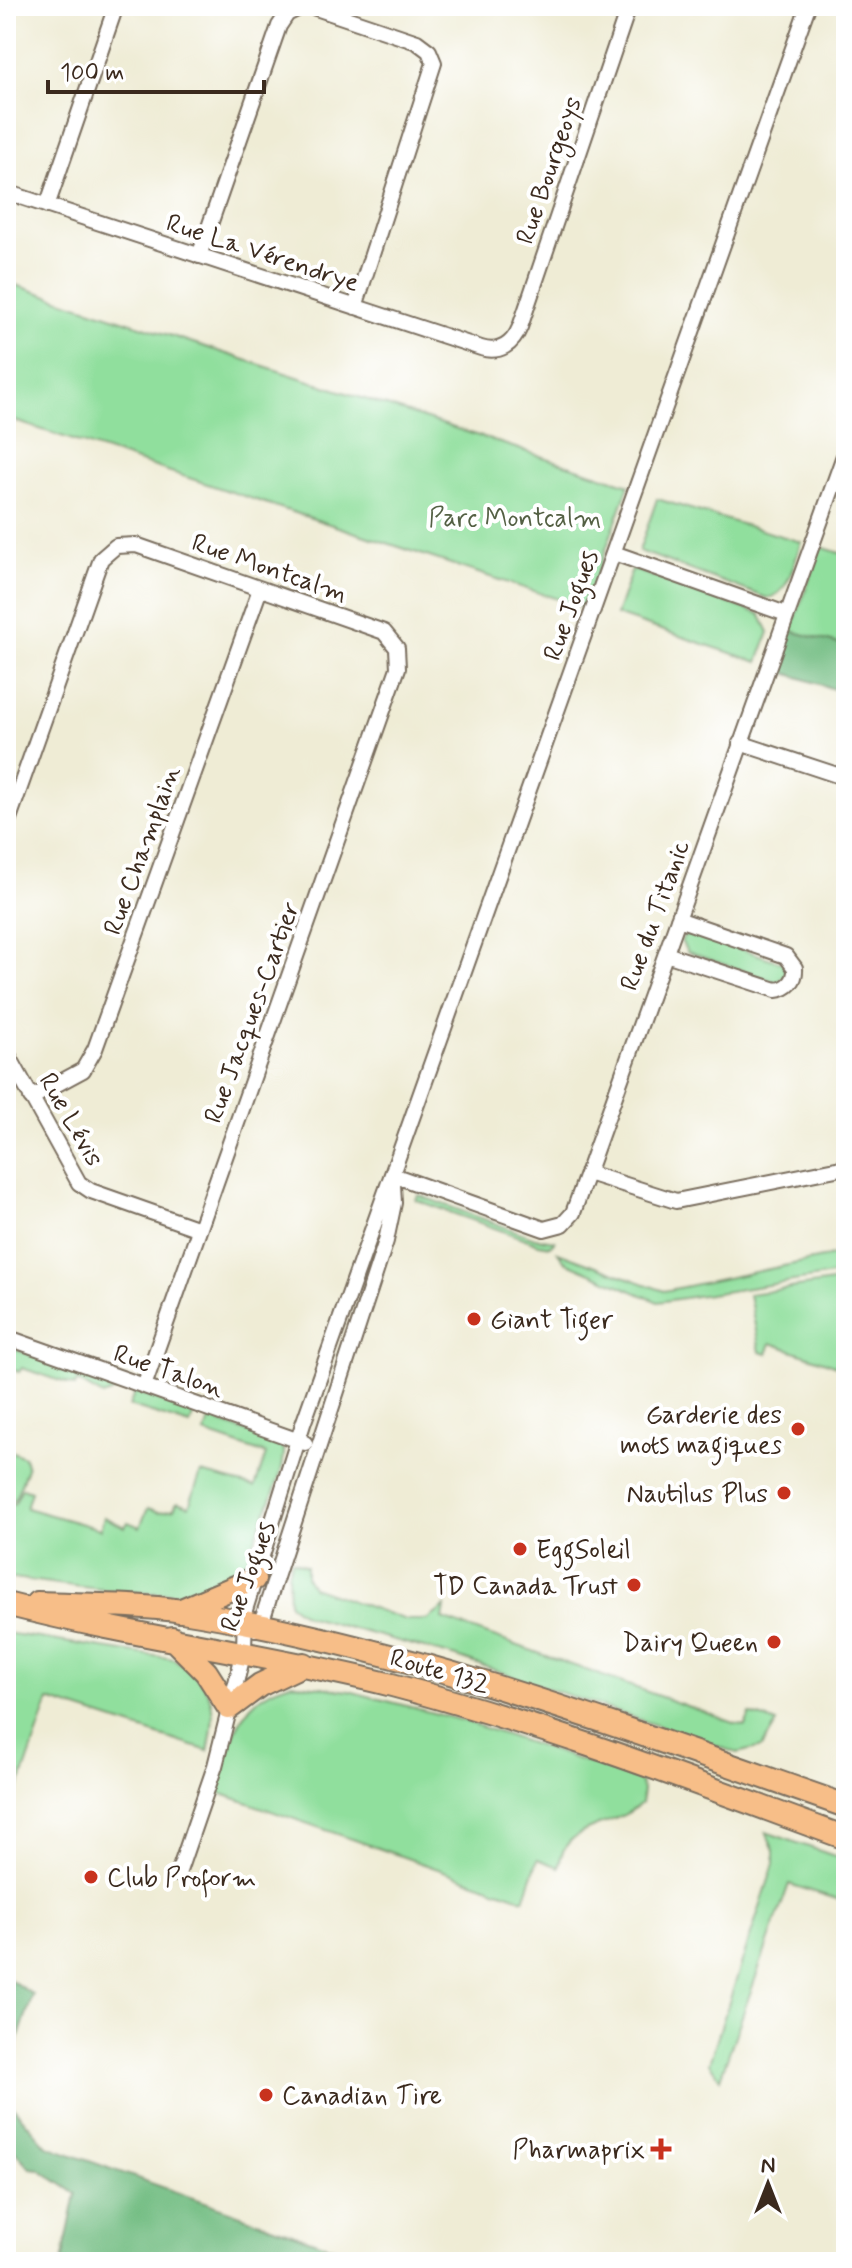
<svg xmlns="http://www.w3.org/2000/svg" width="852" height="2268" font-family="Mynerve,sans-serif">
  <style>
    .green { fill: #90df9d; stroke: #66845e; stroke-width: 2 }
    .forest { fill: #74be84; stroke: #587451; stroke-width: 2 }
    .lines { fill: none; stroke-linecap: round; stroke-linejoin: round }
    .minor-casing { stroke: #7a6e5e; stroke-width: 18 }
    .highway-casing { stroke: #7a6e5e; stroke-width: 26 }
    .minor { stroke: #fff; stroke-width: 14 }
    .highway { stroke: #f7be88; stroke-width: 22 }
    .poi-dot { fill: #c8321e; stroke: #fff; stroke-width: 3 }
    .labels { text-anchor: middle; stroke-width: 8; stroke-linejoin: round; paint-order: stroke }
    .street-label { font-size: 26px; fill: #3b2a1e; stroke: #fff }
    .park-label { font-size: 26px; fill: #546044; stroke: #fff }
    .poi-label { font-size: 26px; fill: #3b2a1e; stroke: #fff; text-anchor: end }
  </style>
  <rect width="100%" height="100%" fill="#fff"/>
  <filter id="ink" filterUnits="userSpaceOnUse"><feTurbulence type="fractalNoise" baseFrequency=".0125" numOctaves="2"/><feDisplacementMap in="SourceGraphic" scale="16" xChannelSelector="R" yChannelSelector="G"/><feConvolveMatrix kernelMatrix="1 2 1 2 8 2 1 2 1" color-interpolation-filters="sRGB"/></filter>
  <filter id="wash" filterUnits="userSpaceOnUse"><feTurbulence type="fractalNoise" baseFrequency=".006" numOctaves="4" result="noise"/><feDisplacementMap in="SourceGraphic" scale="32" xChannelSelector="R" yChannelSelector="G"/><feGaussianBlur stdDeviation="1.8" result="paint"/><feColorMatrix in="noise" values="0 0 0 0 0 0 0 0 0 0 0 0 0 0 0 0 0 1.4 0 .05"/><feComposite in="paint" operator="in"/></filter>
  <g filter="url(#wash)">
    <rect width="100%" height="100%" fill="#efecd5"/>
    <path class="green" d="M 6,282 L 629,485 L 585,608 L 6,418 Z
      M 657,499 L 801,542 C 794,561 790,595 767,598 L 639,551 Z
      M 821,547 L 846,555 L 846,646 L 791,631 Z
      M 632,569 L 760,614 L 769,632 L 758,662 L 616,615 Z
      M 693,933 L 783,963 L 787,974 L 777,982 L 687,952 L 681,941 L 684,936 Z
      M 418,1195 L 535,1238 L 555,1241 L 550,1246 L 539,1244 L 430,1205 L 416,1200 Z
      M 558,1252 L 664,1291 L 846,1253 L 846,1273 L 658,1302 L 565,1262 Z
      M 846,1280 L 846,1369 L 771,1343 L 767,1354 L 760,1352 L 749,1294 Z
      M 6,1346 L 118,1386 L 116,1391 L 103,1396 L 77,1381 L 75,1386 L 22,1368 L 19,1372 L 6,1367 Z
      M 135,1392 L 194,1413 L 190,1425 L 129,1406 Z
      M 211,1419 L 279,1444 L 284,1451 C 284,1474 270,1500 262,1521 C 254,1540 248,1568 231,1581 C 195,1608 53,1583 6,1577 L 6,1506 L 15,1503 L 22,1488 L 31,1491 L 26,1508 L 100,1529 L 104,1517 L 125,1527 L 128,1522 L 140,1527 L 148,1508 L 159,1512 L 174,1509 L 177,1502 L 189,1506 L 201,1473 L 255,1487 L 266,1454 L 204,1433 Z
      M 6,1449 L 24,1457 L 27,1468 L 15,1499 L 6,1504 Z
      M 292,1560 L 306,1566 L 306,1577 L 312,1587 L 406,1620 L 427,1620 L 445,1607 L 443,1619 L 737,1724 L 745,1726 L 750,1714 L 777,1723 L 762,1747 L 737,1753 L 457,1657 L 306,1616 L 289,1604 L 288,1574 Z
      M 6,1633 L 174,1659 C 214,1685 218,1705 208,1751 L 49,1700 L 6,1825 Z
      M 292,1683 L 349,1691 L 464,1721 L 639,1780 L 643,1790 L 641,1803 C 614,1830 563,1821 559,1867 L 538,1859 L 524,1899 L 217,1792 C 232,1744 235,1696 292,1683 Z
      M 766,1832 L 846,1860 L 846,1902 L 789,1884 L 720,2078 L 709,2063 L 774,1864 L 774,1850 Z"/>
    <path class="forest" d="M 791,631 L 846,646 L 846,693 L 777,670 Z
      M 6,1977 L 33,1995 L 6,2075 Z
      M 6,2099 L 47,2146 L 373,2262 L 62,2262 L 76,2194 L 39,2169 L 30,2168 L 6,2141 Z"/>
  </g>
  <g filter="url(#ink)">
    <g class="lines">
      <g class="minor-casing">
        <path id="minor" d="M 310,6 L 417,42 L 429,51 L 434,63 L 355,307
          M 6,192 L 481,348 C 500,354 513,344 520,327 L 629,6
          M 47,206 L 116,6
          M 199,256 L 279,26 L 287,14 L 303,6
          M 614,553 L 786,614
          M 740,743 L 846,778
          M 6,827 L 101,559 L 116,546 L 136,545 L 384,632 L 397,648 L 398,668 L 144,1386
          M 666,954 L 776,990 C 788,989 796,980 795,968 L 786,956 L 678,919
          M 6,1051 L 79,1183 L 91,1191 L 199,1229
          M 31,1098 L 83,1070 L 95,1049 L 260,589
          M 588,1173 L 676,1201 L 846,1167
          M 393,1175 L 544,1229 L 563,1224 L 573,1213 L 846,450
          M 6,1337 L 305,1443
          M 256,1629 L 264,1614 L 386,1241 L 394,1203 L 393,1184
          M 178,1874 L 215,1766 L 244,1651 L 245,1610 L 303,1424 L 808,6"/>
      </g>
      <g class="highway-casing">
        <path id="highway" d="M 37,1603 C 85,1605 135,1604 182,1611 C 410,1647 629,1730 846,1806
          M 6,1604 C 134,1637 264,1653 392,1685 C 546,1725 696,1783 846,1838
          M 179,1611 L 254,1579
          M 172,1638 L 206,1672 L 229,1708 L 260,1685 L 304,1664"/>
      </g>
      <use href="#minor" class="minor"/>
      <use href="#highway" class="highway"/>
    </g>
  </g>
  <g class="poi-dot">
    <circle cx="474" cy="1319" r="8"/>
    <circle cx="798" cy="1429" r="8"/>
    <circle cx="784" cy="1493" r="8"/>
    <circle cx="520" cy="1549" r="8"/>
    <circle cx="634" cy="1585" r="8"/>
    <circle cx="774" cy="1642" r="8"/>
    <circle cx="91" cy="1877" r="8"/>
    <circle cx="266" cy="2095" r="8"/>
    <path d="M657 2137h8v8h8v8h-8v8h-8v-8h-8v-8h8z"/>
  </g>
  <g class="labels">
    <g class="street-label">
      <text transform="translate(548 170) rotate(-71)" y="9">Rue Bourgeoys</text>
      <text transform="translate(263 252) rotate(18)" y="9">Rue La Vérendrye</text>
      <text transform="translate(270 567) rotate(19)" y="9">Rue Montcalm</text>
      <text transform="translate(570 605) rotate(-70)" y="9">Rue Jogues</text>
      <text transform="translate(141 850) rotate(-70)" y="9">Rue Champlain</text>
      <text transform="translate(654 915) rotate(-70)" y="9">Rue du Titanic</text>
      <text transform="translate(251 1012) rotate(-70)" y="9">Rue Jacques-Cartier</text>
      <text transform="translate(72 1119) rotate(60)" y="9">Rue Lévis</text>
      <text transform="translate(169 1370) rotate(19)" y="9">Rue Talon</text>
      <text transform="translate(247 1576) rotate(-70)" y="9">Rue Jogues</text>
      <text transform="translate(440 1670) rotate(16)" y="9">Route 132</text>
    </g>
    <g class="park-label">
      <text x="515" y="526">Parc Montcalm</text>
    </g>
    <g class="poi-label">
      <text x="490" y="1328" text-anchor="start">Giant Tiger</text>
      <text x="782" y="1423">Garderie des<tspan x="782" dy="30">mots magiques</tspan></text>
      <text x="768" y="1502">Nautilus Plus</text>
      <text x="536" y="1558" text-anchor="start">EggSoleil</text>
      <text x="618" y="1594">TD Canada Trust</text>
      <text x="758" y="1651">Dairy Queen</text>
      <text x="107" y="1886" text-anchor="start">Club Proform</text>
      <text x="282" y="2104" text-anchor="start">Canadian Tire</text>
      <text x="645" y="2158">Pharmaprix</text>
    </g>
  </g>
  <rect width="852" height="2268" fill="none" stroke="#fff" stroke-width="32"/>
  <g transform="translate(768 2184)" stroke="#ffffff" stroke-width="6" paint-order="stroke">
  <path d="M0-6L14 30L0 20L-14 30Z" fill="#3b2a1e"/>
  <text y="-12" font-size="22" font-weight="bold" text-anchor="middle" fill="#3b2a1e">N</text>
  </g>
  <path d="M48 80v12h216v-12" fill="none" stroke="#3b2a1e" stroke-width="4"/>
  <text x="60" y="80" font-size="24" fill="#3b2a1e" stroke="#ffffff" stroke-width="6" paint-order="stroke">100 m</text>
</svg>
